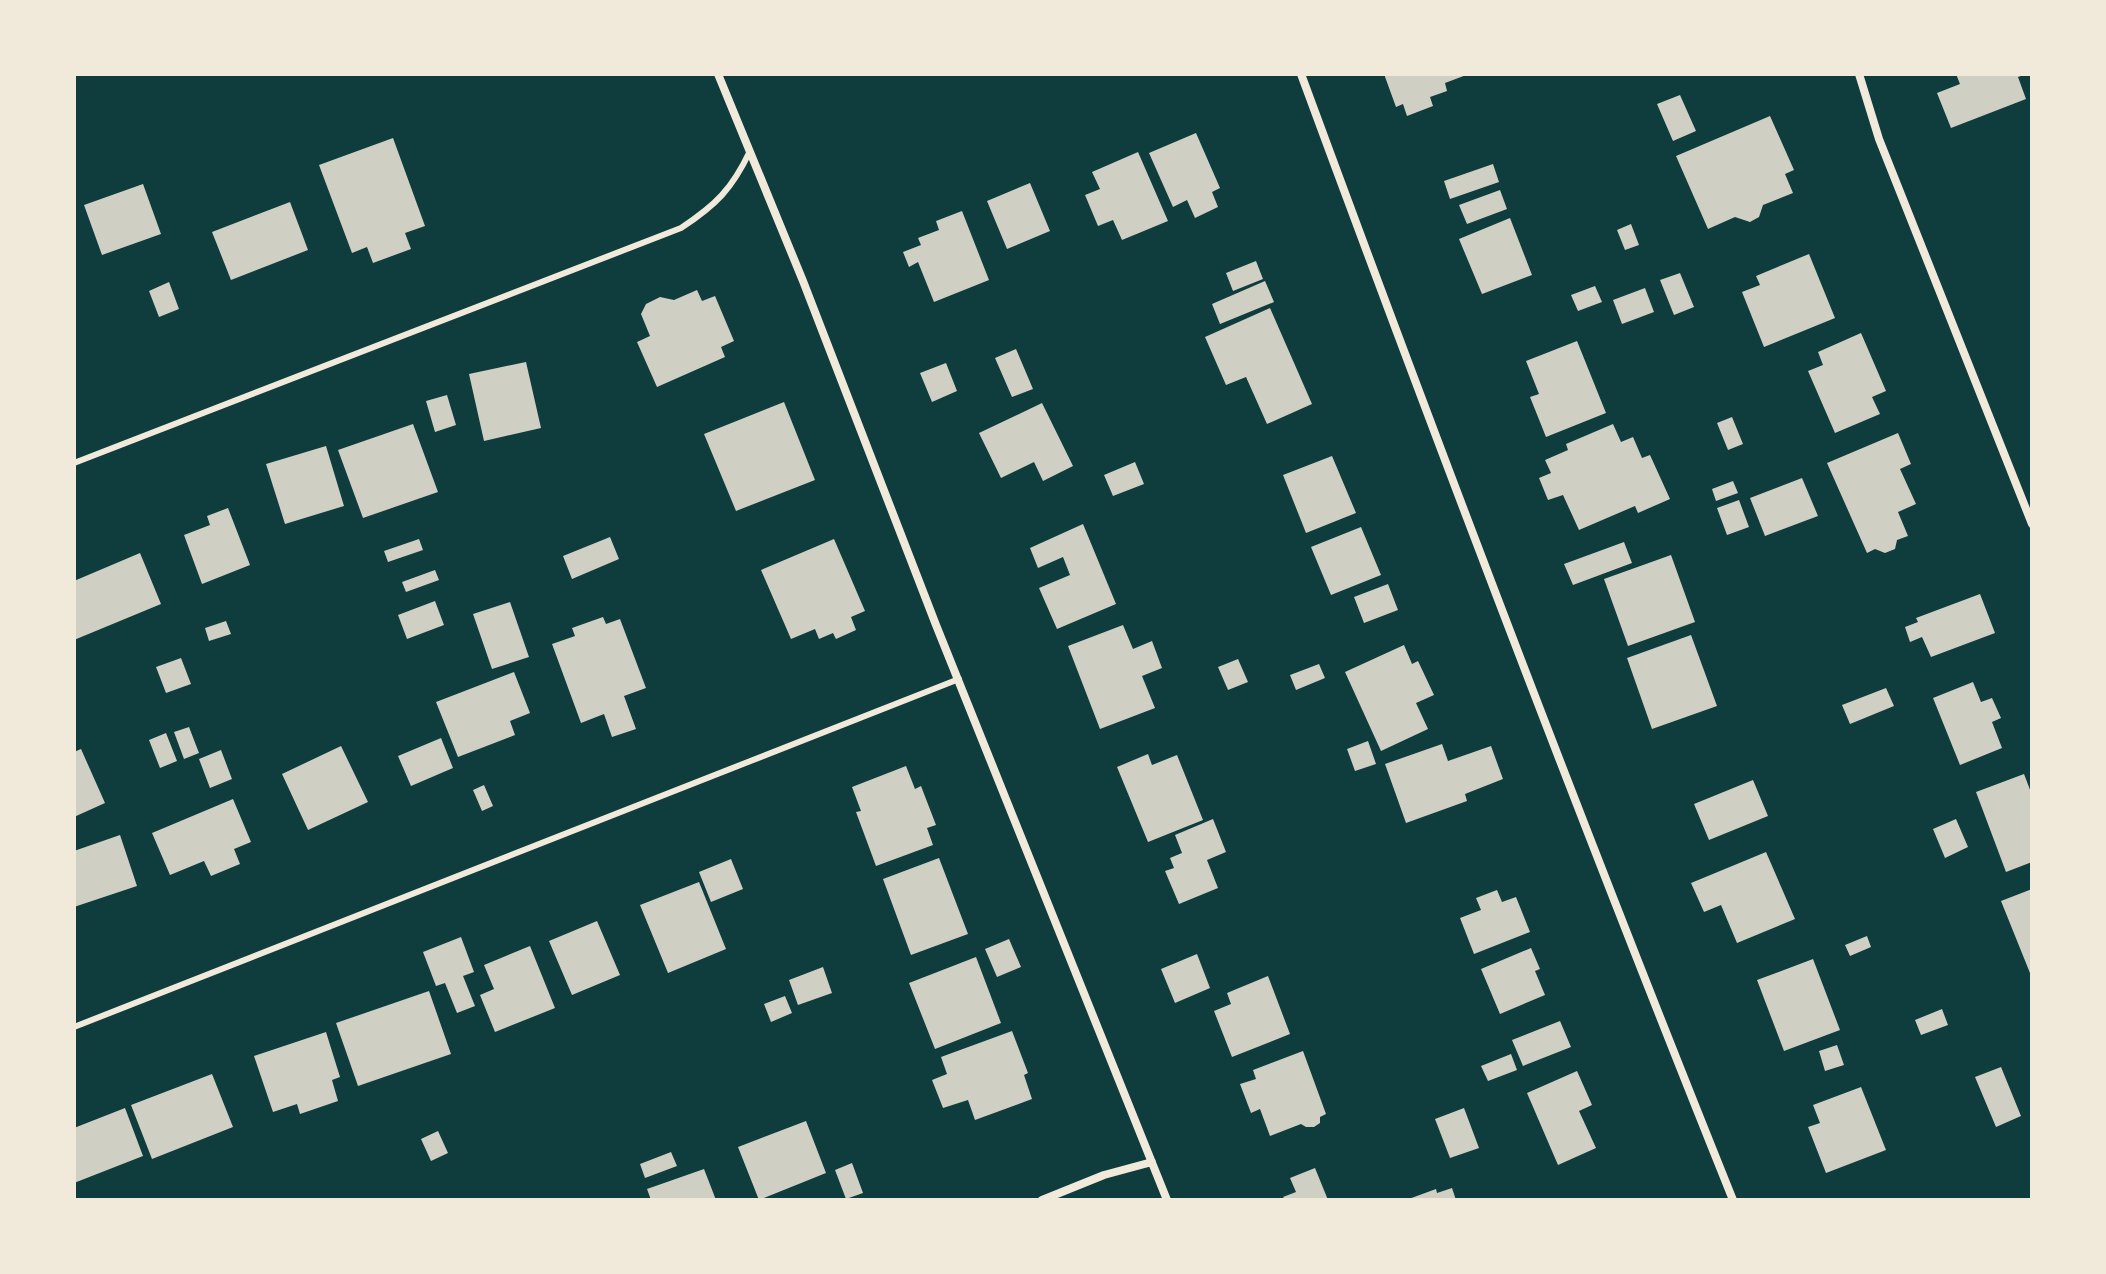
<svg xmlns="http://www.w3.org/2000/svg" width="2106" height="1274" font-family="Commissioner,sans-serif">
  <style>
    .building { fill: #cfcfc3 }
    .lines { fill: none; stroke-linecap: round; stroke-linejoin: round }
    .service { stroke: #f1e9da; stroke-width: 6 }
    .minor { stroke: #f1e9da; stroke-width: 8 }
  </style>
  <rect width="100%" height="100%" fill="#0f3d3e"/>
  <path class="building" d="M 1384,74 L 1469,74 L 1445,83 L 1447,91 L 1430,97 L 1433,106 L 1407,116 L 1403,104 L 1396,107 Z
    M 1956,74 L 2026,74 L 2018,77 L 2026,99 L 1951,128 L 1937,93 L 1960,84 Z
    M 1680,95 L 1696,131 L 1673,141 L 1657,104 Z
    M 1770,116 L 1794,170 L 1785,174 L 1793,193 L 1763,205 L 1759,217 L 1750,222 L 1735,217 L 1708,229 L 1676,156 Z
    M 1196,133 L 1220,188 L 1212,192 L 1218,207 L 1195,218 L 1187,200 L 1173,207 L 1149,153 Z
    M 393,138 L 425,226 L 405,233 L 411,249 L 373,263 L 367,247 L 352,253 L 319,165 Z
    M 1138,152 L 1168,221 L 1122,240 L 1113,220 L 1098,226 L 1085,195 L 1100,189 L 1092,172 Z
    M 1493,164 L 1499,182 L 1450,199 L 1444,181 Z
    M 1030,183 L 1050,231 L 1007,249 L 987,201 Z
    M 143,184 L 161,234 L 102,255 L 84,205 Z
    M 1500,190 L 1507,209 L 1467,224 L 1459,205 Z
    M 290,202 L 308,250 L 231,280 L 212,232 Z
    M 962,211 L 989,280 L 934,302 L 918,262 L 909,267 L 903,252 L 921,245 L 918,238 L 939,230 L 936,221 Z
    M 1510,218 L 1532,275 L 1482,294 L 1459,239 Z
    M 1631,224 L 1639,245 L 1625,250 L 1617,230 Z
    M 1809,254 L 1835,318 L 1764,347 L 1742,292 L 1760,285 L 1756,276 Z
    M 1256,261 L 1263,279 L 1233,291 L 1226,273 Z
    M 1680,273 L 1694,307 L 1674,315 L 1660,280 Z
    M 1265,281 L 1274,302 L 1220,324 L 1212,304 Z
    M 169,282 L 179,309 L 159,317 L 149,291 Z
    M 1595,286 L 1602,302 L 1578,311 L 1571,295 Z
    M 1645,288 L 1654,312 L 1622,324 L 1613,300 Z
    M 697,290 L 702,301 L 715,296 L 734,341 L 721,347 L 725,357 L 657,387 L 637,342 L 650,336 L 641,314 L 646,304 L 660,297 L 674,300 Z
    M 1270,308 L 1312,404 L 1267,424 L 1246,377 L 1226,385 L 1205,337 Z
    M 1861,333 L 1886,391 L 1872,397 L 1880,414 L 1835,433 L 1808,371 L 1823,365 L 1818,352 Z
    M 1577,341 L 1606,413 L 1546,437 L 1530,397 L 1539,394 L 1526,361 Z
    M 1016,349 L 1033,389 L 1012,397 L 995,358 Z
    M 526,362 L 541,428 L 484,441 L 469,374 Z
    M 946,363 L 957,391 L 932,402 L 920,373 Z
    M 447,395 L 456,425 L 435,432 L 426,401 Z
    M 784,402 L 815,480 L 736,511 L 704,434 Z
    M 1042,403 L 1073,466 L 1043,481 L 1034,462 L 1001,478 L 979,433 Z
    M 1732,417 L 1743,444 L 1728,450 L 1717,423 Z
    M 413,424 L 438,492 L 363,518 L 338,450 Z
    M 1613,424 L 1621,442 L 1633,437 L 1642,458 L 1650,455 L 1670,499 L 1638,513 L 1635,506 L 1579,530 L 1563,495 L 1548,500 L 1539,478 L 1551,473 L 1545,460 L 1568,450 L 1566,444 Z
    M 1898,433 L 1911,464 L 1900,469 L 1916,504 L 1898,512 L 1908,536 L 1897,540 L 1895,549 L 1885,553 L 1875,549 L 1867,553 L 1827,463 Z
    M 326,446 L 344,506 L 285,524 L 266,464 Z
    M 1332,456 L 1356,513 L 1306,533 L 1283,475 Z
    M 1135,462 L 1144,484 L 1113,496 L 1104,475 Z
    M 1802,478 L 1818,516 L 1765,536 L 1750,498 Z
    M 1733,481 L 1738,493 L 1716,501 L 1712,489 Z
    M 1739,500 L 1749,527 L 1727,535 L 1717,508 Z
    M 228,508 L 250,565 L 202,584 L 184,535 L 210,525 L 207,516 Z
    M 1083,524 L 1116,604 L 1057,629 L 1039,588 L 1070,575 L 1063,557 L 1038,568 L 1030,548 Z
    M 1361,527 L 1381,575 L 1331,595 L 1311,547 Z
    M 610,537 L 619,559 L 572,579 L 563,556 Z
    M 419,539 L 423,550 L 388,562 L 384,551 Z
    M 834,539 L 865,611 L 851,617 L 856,630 L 836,639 L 833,633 L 819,639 L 815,629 L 791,639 L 761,570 Z
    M 1624,542 L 1632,563 L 1573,585 L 1564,564 Z
    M 140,553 L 161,604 L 74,640 L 74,581 Z
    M 1671,555 L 1695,622 L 1628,646 L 1604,579 Z
    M 435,570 L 439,580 L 406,592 L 402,582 Z
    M 1388,584 L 1398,610 L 1364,623 L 1354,597 Z
    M 1980,594 L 1995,633 L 1931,657 L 1922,637 L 1910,642 L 1905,627 L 1918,622 L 1916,618 Z
    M 435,601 L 444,625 L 407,639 L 398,615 Z
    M 510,602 L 529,657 L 492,669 L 473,614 Z
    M 603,617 L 606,624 L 620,619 L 646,688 L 624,696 L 636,729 L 612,737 L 604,714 L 581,723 L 552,644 L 575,636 L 572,628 Z
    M 226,621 L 231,634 L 209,641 L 205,628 Z
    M 1123,625 L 1133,649 L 1152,641 L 1162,668 L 1142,676 L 1155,708 L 1100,729 L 1068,646 Z
    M 1691,635 L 1717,706 L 1652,729 L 1627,658 Z
    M 1404,645 L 1412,664 L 1418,661 L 1434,695 L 1416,703 L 1428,729 L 1381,751 L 1345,672 Z
    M 181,658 L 191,684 L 166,693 L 156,667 Z
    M 1238,659 L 1248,682 L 1228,690 L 1218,667 Z
    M 1319,664 L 1325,678 L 1296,690 L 1290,675 Z
    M 514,672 L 530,713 L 510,721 L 515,735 L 458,757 L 436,702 Z
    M 1973,682 L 1981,702 L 1992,698 L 2001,718 L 1992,722 L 2002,748 L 1960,765 L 1933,698 Z
    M 1886,688 L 1894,706 L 1850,724 L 1842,705 Z
    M 189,727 L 199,753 L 184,759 L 174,732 Z
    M 166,733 L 177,761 L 160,768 L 149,740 Z
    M 441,738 L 453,768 L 411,786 L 398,756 Z
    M 1368,741 L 1376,764 L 1355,771 L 1347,749 Z
    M 1442,744 L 1448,761 L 1491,746 L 1503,779 L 1465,794 L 1467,801 L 1406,823 L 1385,764 Z
    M 341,746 L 368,802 L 308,830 L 282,774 Z
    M 81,749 L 105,803 L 74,817 L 74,752 Z
    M 221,750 L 232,779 L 210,788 L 199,759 Z
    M 1148,754 L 1152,765 L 1177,755 L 1203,820 L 1148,842 L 1117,767 Z
    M 906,766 L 915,789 L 921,786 L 936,825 L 927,828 L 933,845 L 876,866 L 856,812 L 861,811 L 852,787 Z
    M 2024,774 L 2032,795 L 2032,862 L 2006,872 L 1976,792 Z
    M 1753,780 L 1768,816 L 1709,840 L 1694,804 Z
    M 484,785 L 493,806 L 482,811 L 473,790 Z
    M 233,799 L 251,842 L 234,849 L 240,864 L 211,876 L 204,861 L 170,875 L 152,833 Z
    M 1213,819 L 1226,852 L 1207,860 L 1218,888 L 1179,904 L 1165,871 L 1174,868 L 1170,858 L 1182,853 L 1175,835 Z
    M 1956,819 L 1968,847 L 1945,858 L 1933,829 Z
    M 120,835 L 137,886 L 74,907 L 74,851 Z
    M 1766,852 L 1795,919 L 1737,943 L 1721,905 L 1704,912 L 1691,883 Z
    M 939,858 L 968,934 L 911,955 L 883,879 Z
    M 731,859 L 743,889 L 711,902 L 699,872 Z
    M 699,882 L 726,949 L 668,973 L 640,905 Z
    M 2032,889 L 2032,978 L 2001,901 Z
    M 1497,890 L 1502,902 L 1516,897 L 1530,932 L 1474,954 L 1460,918 L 1481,910 L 1476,898 Z
    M 597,921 L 620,975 L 572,995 L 549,941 Z
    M 1867,936 L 1871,947 L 1850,956 L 1845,945 Z
    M 461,937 L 474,972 L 463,976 L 475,1006 L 457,1013 L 445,983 L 436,986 L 423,952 Z
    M 1009,939 L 1021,967 L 997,977 L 985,949 Z
    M 530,946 L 555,1008 L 495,1032 L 480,995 L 494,989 L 484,965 Z
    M 1531,948 L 1540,969 L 1535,971 L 1545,995 L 1500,1014 L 1481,969 Z
    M 1197,954 L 1210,988 L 1175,1003 L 1161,969 Z
    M 976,957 L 1001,1023 L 935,1049 L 909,983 Z
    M 1813,959 L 1840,1030 L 1784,1051 L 1757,980 Z
    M 823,967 L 832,993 L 798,1005 L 789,980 Z
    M 1268,976 L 1290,1034 L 1232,1057 L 1214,1011 L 1231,1004 L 1227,993 Z
    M 429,991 L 451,1054 L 358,1086 L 336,1023 Z
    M 785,996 L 792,1013 L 771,1022 L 764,1004 Z
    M 1942,1009 L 1948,1025 L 1921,1035 L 1915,1020 Z
    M 1560,1021 L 1571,1047 L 1523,1066 L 1512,1040 Z
    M 1012,1031 L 1028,1073 L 1024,1075 L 1032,1099 L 975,1120 L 968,1100 L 943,1108 L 932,1080 L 947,1074 L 941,1057 Z
    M 326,1032 L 340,1077 L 332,1080 L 338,1101 L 300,1114 L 297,1104 L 273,1112 L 254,1056 Z
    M 1837,1045 L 1844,1065 L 1825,1071 L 1819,1051 Z
    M 1303,1051 L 1326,1114 L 1320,1117 L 1320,1123 L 1314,1127 L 1306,1127 L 1301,1124 L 1270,1136 L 1260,1109 L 1251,1113 L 1240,1084 L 1256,1079 L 1253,1070 Z
    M 1511,1054 L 1517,1070 L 1488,1081 L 1481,1066 Z
    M 2001,1067 L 2021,1116 L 1996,1127 L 1975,1077 Z
    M 1577,1071 L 1592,1105 L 1579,1111 L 1596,1148 L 1558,1165 L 1527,1093 Z
    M 212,1074 L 233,1127 L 152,1159 L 131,1105 Z
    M 1861,1087 L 1886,1150 L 1826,1173 L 1808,1127 L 1820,1123 L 1813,1105 Z
    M 125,1108 L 143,1156 L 74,1183 L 74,1128 Z
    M 1464,1108 L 1479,1148 L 1450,1158 L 1435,1119 Z
    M 806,1121 L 826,1173 L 759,1200 L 738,1147 Z
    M 438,1131 L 448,1153 L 431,1161 L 421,1139 Z
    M 671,1152 L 677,1166 L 645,1178 L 640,1164 Z
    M 852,1163 L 863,1193 L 846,1199 L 835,1170 Z
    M 1315,1168 L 1328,1200 L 1285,1200 L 1283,1197 L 1296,1192 L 1290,1178 Z
    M 704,1169 L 716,1200 L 651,1200 L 647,1189 Z
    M 1452,1188 L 1456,1200 L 1406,1200 L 1436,1189 L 1437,1193 Z"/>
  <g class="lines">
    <path class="service" d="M 74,463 L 681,228 C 716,205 732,189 750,151
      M 74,1027 L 959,679"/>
    <path class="minor" d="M 718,74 L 803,281 L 936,625 L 1167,1200
      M 1301,74 C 1440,451 1583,827 1733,1200
      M 1859,74 L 1879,139 L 2032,524
      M 1042,1200 L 1104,1175 L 1152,1162"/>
  </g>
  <rect width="2106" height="1274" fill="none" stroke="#f1e9da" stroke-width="152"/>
</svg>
